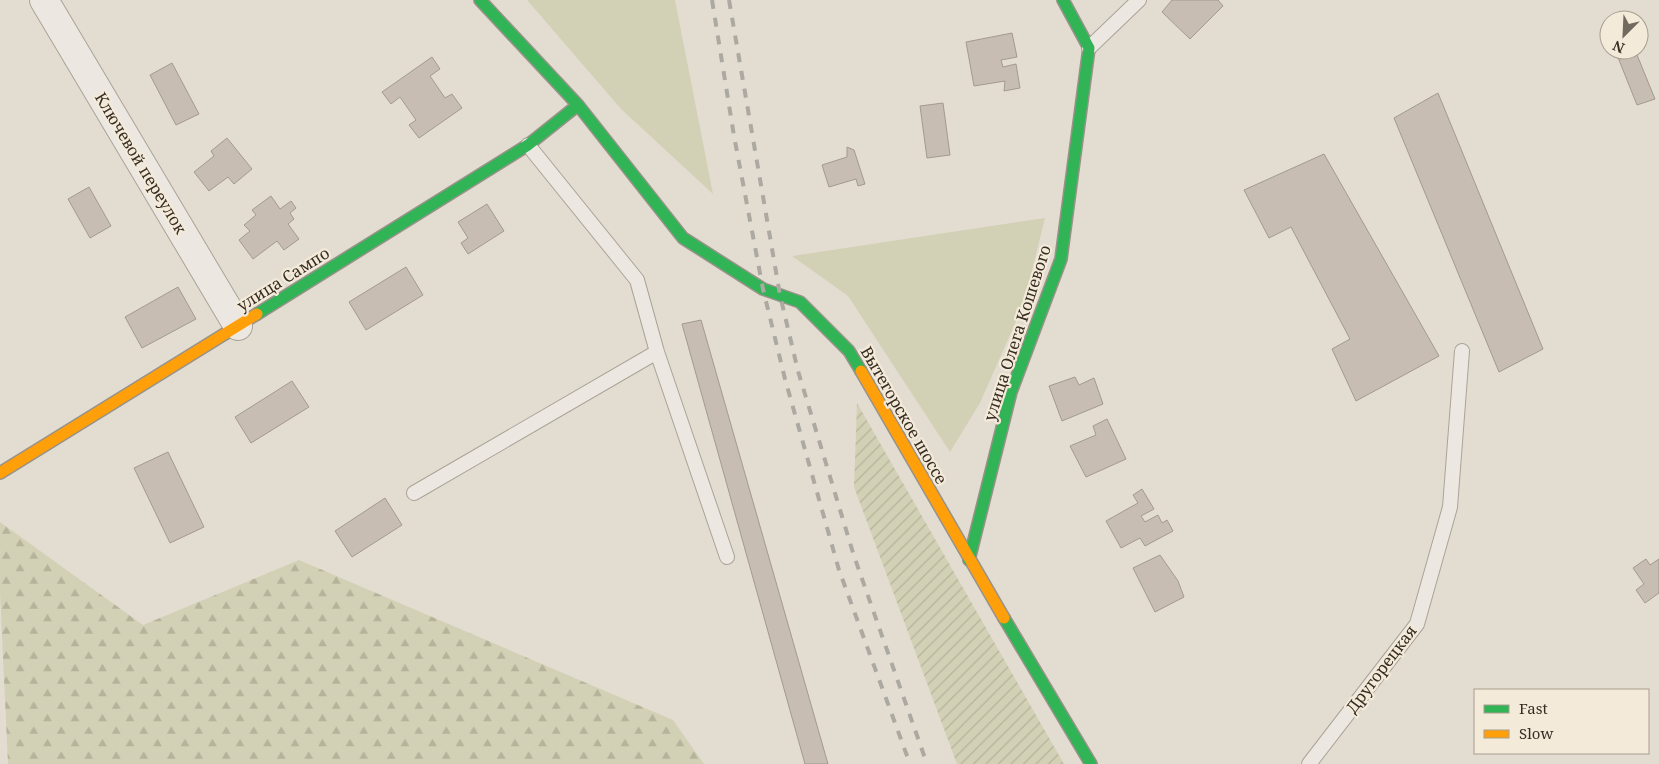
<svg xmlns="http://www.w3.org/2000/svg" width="1659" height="764" font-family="'Noto Serif',serif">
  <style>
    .forest { fill: url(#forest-firs) }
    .park { fill: #d2d1b5 }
    .garden { fill: url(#garden-furrows) }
    .building { fill: #c7bdb2; stroke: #a39990 }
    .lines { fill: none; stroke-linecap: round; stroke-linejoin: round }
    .lane-casing { stroke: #a9a399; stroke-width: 16 }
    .street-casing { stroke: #a9a399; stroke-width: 30 }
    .fast-casing { stroke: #98928a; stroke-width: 14 }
    .slow-casing { stroke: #98928a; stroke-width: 14 }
    .lane { stroke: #ece8e1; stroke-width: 14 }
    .street { stroke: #ece8e1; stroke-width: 28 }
    .fast { stroke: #30b455; stroke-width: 11 }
    .slow { stroke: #ff9f0a; stroke-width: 11 }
    .rail { stroke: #aca8a2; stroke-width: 4; stroke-dasharray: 9 9; stroke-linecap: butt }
    .labels { text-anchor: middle; stroke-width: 4.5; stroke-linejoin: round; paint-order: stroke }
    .street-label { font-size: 16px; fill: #372c22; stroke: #f3ead9 }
  </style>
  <defs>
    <pattern id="forest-firs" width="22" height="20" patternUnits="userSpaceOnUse" patternTransform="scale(1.25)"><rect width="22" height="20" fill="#d2d1b5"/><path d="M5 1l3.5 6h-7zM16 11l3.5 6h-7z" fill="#b5b49b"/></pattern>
    <pattern id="garden-furrows" width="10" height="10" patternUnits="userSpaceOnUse" patternTransform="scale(1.25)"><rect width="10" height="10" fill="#d2d1b5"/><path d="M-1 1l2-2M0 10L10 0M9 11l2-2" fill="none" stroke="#b5b49b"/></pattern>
  </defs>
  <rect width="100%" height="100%" fill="#e3ddd1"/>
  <path class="forest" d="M 0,522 L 143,625 L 299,560 L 673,720 L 704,764 L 8,764 L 0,593 Z"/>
  <path class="park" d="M 527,0 L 675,0 L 713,194 L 621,109 Z
    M 1045,218 L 1024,303 L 980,403 L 950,452 L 848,296 L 792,256 Z"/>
  <path class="garden" d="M 857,403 L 1064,764 L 957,764 L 854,487 Z"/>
  <path class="building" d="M 1172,0 L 1218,0 L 1223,6 L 1190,39 L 1162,12 Z
    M 1012,33 L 1017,57 L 1001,60 L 1003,67 L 1016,64 L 1020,88 L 1004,91 L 1005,81 L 974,86 L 966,42 Z
    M 1615,50 L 1635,50 L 1655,99 L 1637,105 Z
    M 432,57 L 440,69 L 430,76 L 445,98 L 452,94 L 462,108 L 419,138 L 409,125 L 416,120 L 400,97 L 391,104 L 382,92 Z
    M 172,63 L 199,114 L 176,125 L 150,75 Z
    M 1438,93 L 1543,349 L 1499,372 L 1394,118 Z
    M 943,103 L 950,155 L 927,158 L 920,106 Z
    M 227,138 L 252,169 L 234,184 L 228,177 L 209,191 L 194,172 L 214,156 L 211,151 Z
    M 847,147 L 854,150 L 865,184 L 858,186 L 856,179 L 829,187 L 822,165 L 847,157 Z
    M 1324,154 L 1439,356 L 1356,401 L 1332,349 L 1350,339 L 1291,227 L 1269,238 L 1244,190 Z
    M 89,187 L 111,226 L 90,238 L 68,199 Z
    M 271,196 L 280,209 L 291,201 L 296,208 L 290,213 L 294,219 L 288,224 L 299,239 L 284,250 L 277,241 L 253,259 L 239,240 L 250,231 L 244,225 L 256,215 L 252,210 Z
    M 487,204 L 504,231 L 468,254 L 461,243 L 468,238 L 458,222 Z
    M 406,267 L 423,295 L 366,330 L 349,302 Z
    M 178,287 L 196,319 L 142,348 L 125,317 Z
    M 701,320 L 828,764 L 805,764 L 682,324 Z
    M 1075,377 L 1079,385 L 1094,378 L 1103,404 L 1062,421 L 1049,386 Z
    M 292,381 L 309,407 L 251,443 L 235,417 Z
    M 1107,419 L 1126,459 L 1086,477 L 1070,446 L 1096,435 L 1093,426 Z
    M 168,452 L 204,527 L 170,543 L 134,468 Z
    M 1142,489 L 1154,509 L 1141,516 L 1145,522 L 1158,515 L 1162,523 L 1167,520 L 1173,531 L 1145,546 L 1140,538 L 1121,548 L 1106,521 L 1138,503 L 1133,495 Z
    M 385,498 L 402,525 L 352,557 L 335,531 Z
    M 1160,555 L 1178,581 L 1184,597 L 1155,612 L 1133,568 Z
    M 1646,559 L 1650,565 L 1659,559 L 1659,593 L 1645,603 L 1636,590 L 1644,584 L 1633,568 Z"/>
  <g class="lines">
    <g class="lane-casing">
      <path id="lane" d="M 1089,48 L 1139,0
        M 528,145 L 637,280 L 657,352 L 727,557
        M 414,493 L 657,352
        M 1309,764 L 1417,624 L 1450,507 L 1462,351"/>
    </g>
    <g class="street-casing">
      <path id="street" d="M 44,0 L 238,326"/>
    </g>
    <g class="fast-casing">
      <path id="fast" d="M 480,0 L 578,105 L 683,238 L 763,289 L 800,302 L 849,351 L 861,371
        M 257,314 L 528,145 L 578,105
        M 969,560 L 1011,392 L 1061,259 L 1089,48 L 1063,0
        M 1004,618 L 1091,764"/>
    </g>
    <g class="slow-casing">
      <path id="slow" d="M 861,371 L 1004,618
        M 0,473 L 257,314"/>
    </g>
    <use href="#lane" class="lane"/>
    <use href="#street" class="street"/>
    <use href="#fast" class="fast"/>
    <use href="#slow" class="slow"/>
    <path class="rail" d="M 712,0 L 734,136 L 763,289 L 785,379 L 839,570 L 910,764
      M 729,0 L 780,295 L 798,371 L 854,556 L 927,764"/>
  </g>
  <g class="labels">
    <g class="street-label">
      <text transform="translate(141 163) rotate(59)" y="6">Ключевой переулок</text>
      <text transform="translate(283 279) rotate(-32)" y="6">улица Сампо</text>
      <text transform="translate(1017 333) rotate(-72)" y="6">улица Олега Кошевого</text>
      <text transform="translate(904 415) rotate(60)" y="6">Вытегорское шоссе</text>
      <text transform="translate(1381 669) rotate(-53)" y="6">Другорецкая</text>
    </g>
  </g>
  <rect x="1474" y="689" width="175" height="65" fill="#f3ead9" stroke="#a89e90"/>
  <rect x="1484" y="705" width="25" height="8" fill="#30b455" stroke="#a89e90"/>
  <text x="1519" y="714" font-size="15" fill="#372c22">Fast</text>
  <rect x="1484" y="730" width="25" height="8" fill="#ff9f0a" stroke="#a89e90"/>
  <text x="1519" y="739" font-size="15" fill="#372c22">Slow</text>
  <g transform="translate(1624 35) rotate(204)"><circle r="24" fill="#f3ead9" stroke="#a89e90"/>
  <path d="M0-4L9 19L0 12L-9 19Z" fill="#736a5f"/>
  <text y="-8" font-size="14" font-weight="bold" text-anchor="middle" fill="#372c22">N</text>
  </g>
</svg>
